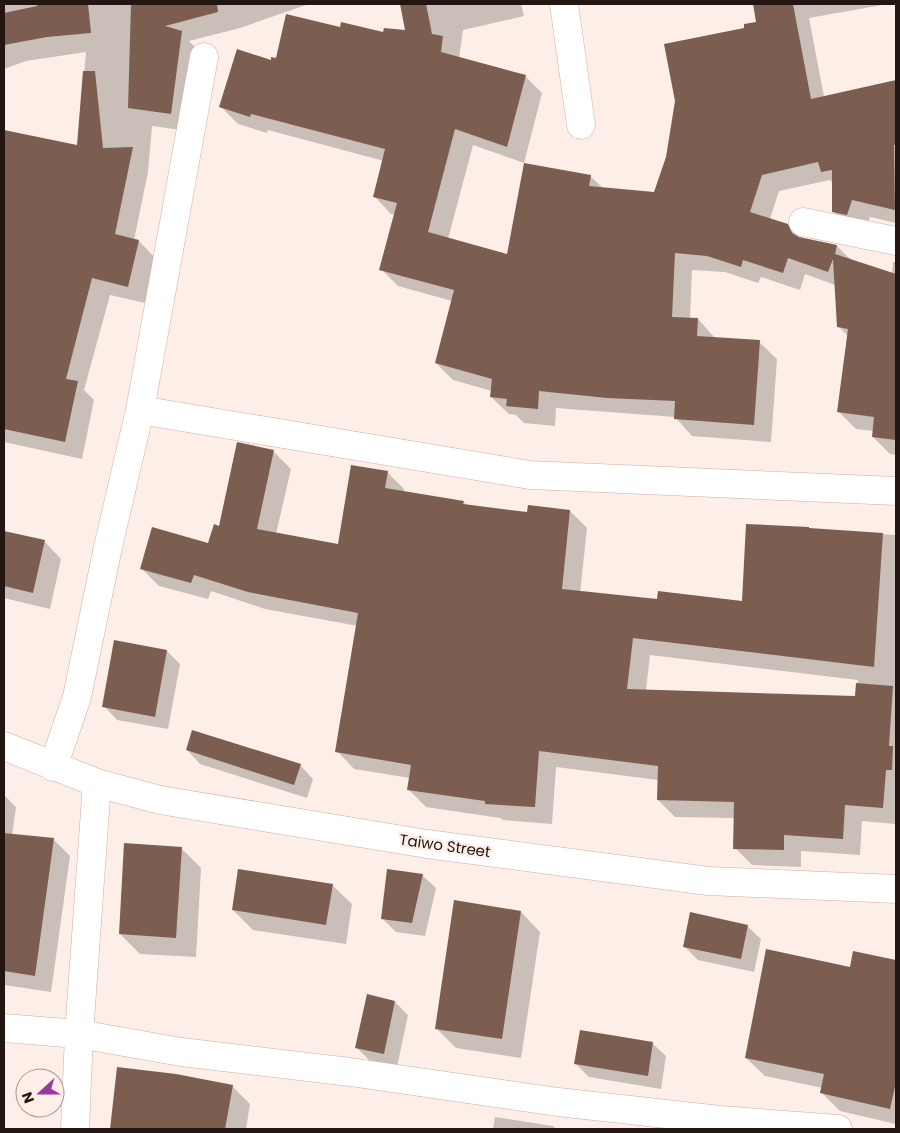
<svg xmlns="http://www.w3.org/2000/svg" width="900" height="1133" font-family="Poppins,sans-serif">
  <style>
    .shadow { fill: #0003; fill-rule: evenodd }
    .building { fill: #7c5e51 }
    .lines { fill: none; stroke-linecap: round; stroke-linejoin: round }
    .street-casing { stroke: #d0aea0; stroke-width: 29 }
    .street { stroke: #fff; stroke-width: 28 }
    .labels { text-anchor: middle; stroke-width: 5; stroke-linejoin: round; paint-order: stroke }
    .street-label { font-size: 15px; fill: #231612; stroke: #fdeee8 }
  </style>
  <rect width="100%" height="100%" fill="#fdeee8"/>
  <path class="shadow" d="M 4,4 L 306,4 L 306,5 L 240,28 L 189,41 L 198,50 L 188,131 L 152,126 L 148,172 L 134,240 L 139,241 L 156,259 L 145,303 L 110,295 L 84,390 L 94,400 L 82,459 L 4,442 L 4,208 L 6,200 L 4,199 L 4,144 L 6,132 L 78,147 L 86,52 L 26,61 L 4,69 Z
    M 401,4 L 521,4 L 524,16 L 463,30 L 459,58 L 525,76 L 542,93 L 524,163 L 473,145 L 448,239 L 508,256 L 590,176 L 603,188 L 655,193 L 746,29 L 758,23 L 754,4 L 888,4 L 809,18 L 824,97 L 896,81 L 896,223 L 870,217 L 865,232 L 850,229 L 833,211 L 833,183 L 830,180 L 779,191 L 770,219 L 787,225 L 801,239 L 837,246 L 851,260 L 892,273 L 893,262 L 896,262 L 896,455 L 890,454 L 873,437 L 874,431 L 856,429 L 839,412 L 848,336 L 838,326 L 835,285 L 805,274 L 800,290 L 761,277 L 758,283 L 725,272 L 692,270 L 690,319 L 698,319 L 715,338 L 759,342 L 777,359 L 771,442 L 692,436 L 675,417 L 556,408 L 555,426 L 524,423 L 516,415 L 509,414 L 491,397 L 492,391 L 453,380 L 436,363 L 452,301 L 398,286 L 381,269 L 395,215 L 391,214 L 374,196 L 384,161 L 268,130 L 267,133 L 238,124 L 221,107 L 271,61 L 341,28 L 385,34 L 406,32 Z
    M 238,443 L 274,452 L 291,469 L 276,534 L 339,545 L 387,472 L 404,489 L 404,493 L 463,502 L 467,505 L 528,514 L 570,511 L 587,528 L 580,593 L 658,600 L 744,602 L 747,525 L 896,535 L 896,824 L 862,821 L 860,855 L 801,851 L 801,867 L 752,865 L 735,848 L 735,818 L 675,817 L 658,800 L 658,780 L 556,767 L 552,824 L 503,820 L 500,818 L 426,807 L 409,790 L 410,778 L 354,769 L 337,751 L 358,626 L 265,609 L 211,591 L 208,599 L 159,586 L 142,569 L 209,544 L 220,527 ZM 650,655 L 858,680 L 857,697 L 646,690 Z
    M 4,532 L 44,541 L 61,559 L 50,609 L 4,598 Z
    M 167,651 L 180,664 L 168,729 L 117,720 L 104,706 Z
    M 187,750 L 300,765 L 313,779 L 307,798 L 200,764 Z
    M 4,795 L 16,807 L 12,835 L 53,839 L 70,856 L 51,992 L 4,985 Z
    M 181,848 L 201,868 L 196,957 L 140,954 L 120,934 Z
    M 422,875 L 436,888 L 425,936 L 396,932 L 382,918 Z
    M 332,885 L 352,904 L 346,944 L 253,930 L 233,910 Z
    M 521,912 L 540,932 L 521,1058 L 456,1048 L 436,1028 Z
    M 747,926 L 761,939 L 754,972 L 698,960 L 684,946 Z
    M 854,953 L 896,961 L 896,1124 L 840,1111 L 822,1093 L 823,1088 L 765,1076 L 746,1058 L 851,968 Z
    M 395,1002 L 408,1015 L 397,1067 L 370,1061 L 356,1047 Z
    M 652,1043 L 666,1056 L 661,1089 L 589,1077 L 576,1064 Z
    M 118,1068 L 232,1086 L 250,1104 L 246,1129 L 111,1129 Z
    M 495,1117 L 553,1126 L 556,1129 L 493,1129 Z"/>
  <path class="building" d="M 37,4 L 88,4 L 91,33 L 47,37 L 4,45 L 4,13 L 37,6 Z
    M 131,4 L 217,4 L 218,12 L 165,26 L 182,31 L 171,114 L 128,108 Z
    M 400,4 L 426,4 L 432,34 L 443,36 L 441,52 L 526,75 L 507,147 L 455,129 L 428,232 L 507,254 L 524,163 L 591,175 L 589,186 L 654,192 L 666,157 L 675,101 L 664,44 L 744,28 L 744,24 L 756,22 L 753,4 L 793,4 L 811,99 L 896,80 L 896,145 L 894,145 L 895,210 L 852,200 L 847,215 L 832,212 L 832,170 L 821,172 L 818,162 L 762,175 L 750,212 L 788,224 L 792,233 L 799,237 L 837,245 L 835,254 L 896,274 L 896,440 L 872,437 L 874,417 L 837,412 L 848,329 L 837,327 L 833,259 L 828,272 L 788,258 L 783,273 L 743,260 L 741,267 L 707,256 L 675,253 L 672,317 L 698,318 L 697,336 L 760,340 L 754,425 L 674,419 L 675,401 L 607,398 L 539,391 L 538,409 L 506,406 L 507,399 L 490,397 L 492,379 L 435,363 L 454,290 L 379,270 L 397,203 L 373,197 L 385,149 L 251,114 L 250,117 L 219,107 L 237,49 L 271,60 L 271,57 L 276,58 L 286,14 L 340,27 L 341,22 L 383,32 L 384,28 L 405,30 Z
    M 83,71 L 95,71 L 103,148 L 133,147 L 115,234 L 139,240 L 128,287 L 92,278 L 66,379 L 78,381 L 65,442 L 4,429 L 4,130 L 77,145 Z
    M 237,442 L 274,450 L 257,529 L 338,544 L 351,465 L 388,471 L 385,488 L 464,501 L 463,504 L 527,512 L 528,505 L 570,510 L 562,589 L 657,599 L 658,591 L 742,601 L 746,524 L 809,527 L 809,528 L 883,533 L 874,667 L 633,638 L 627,689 L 855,696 L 856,683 L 893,686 L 889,746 L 893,746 L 892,770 L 886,770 L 883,808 L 845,805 L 843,839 L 784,835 L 784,850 L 733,849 L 734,802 L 657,800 L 658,766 L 539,751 L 535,807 L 485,804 L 485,801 L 407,790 L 411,765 L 335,752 L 358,613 L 248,592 L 194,575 L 191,583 L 140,569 L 152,527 L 208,543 L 214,524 L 219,526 Z
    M 4,531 L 45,540 L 33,593 L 4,586 Z
    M 114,640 L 167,650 L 155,717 L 102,707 Z
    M 192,730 L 301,764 L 294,785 L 186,750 Z
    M 4,833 L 54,838 L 35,976 L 4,971 Z
    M 124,843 L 182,847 L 176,938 L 119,934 Z
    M 238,869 L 333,884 L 326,925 L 232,910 Z
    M 387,869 L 423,874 L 412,923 L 381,919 Z
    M 454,900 L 521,911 L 502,1039 L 435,1029 Z
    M 690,912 L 748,925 L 741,959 L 683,947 Z
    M 766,949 L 850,967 L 853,951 L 896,960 L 896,1082 L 890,1109 L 820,1093 L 824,1074 L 745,1058 Z
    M 367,994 L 395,1001 L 384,1054 L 355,1048 Z
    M 580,1030 L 653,1042 L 648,1076 L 574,1064 Z
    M 117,1067 L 176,1074 L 233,1085 L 225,1129 L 110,1129 Z"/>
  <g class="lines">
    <g class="street-casing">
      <path id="street" d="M 564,4 L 581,125
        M 803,222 L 896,241
        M 140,410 L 530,475 L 896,491
        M 4,746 L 97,783 L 160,800 L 427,844 L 708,881 L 896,889
        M 53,767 L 77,697 L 108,547 L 140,410 L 204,57
        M 4,1028 L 79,1034 L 181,1052 L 350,1072 L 558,1102 L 720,1120 L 838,1129
        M 75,1129 L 79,1034 L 97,783"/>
    </g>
    <use href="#street" class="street"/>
  </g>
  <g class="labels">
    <g class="street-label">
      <text transform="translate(445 846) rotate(8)" y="5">Taiwo Street</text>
    </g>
  </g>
  <rect width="900" height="1133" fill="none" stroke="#231612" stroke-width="10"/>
  <g transform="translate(40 1093) rotate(249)"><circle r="24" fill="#fdeee8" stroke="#a69892"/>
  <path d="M0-4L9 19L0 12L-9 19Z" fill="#99389f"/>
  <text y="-8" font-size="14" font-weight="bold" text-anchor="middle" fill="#231612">N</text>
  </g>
</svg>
